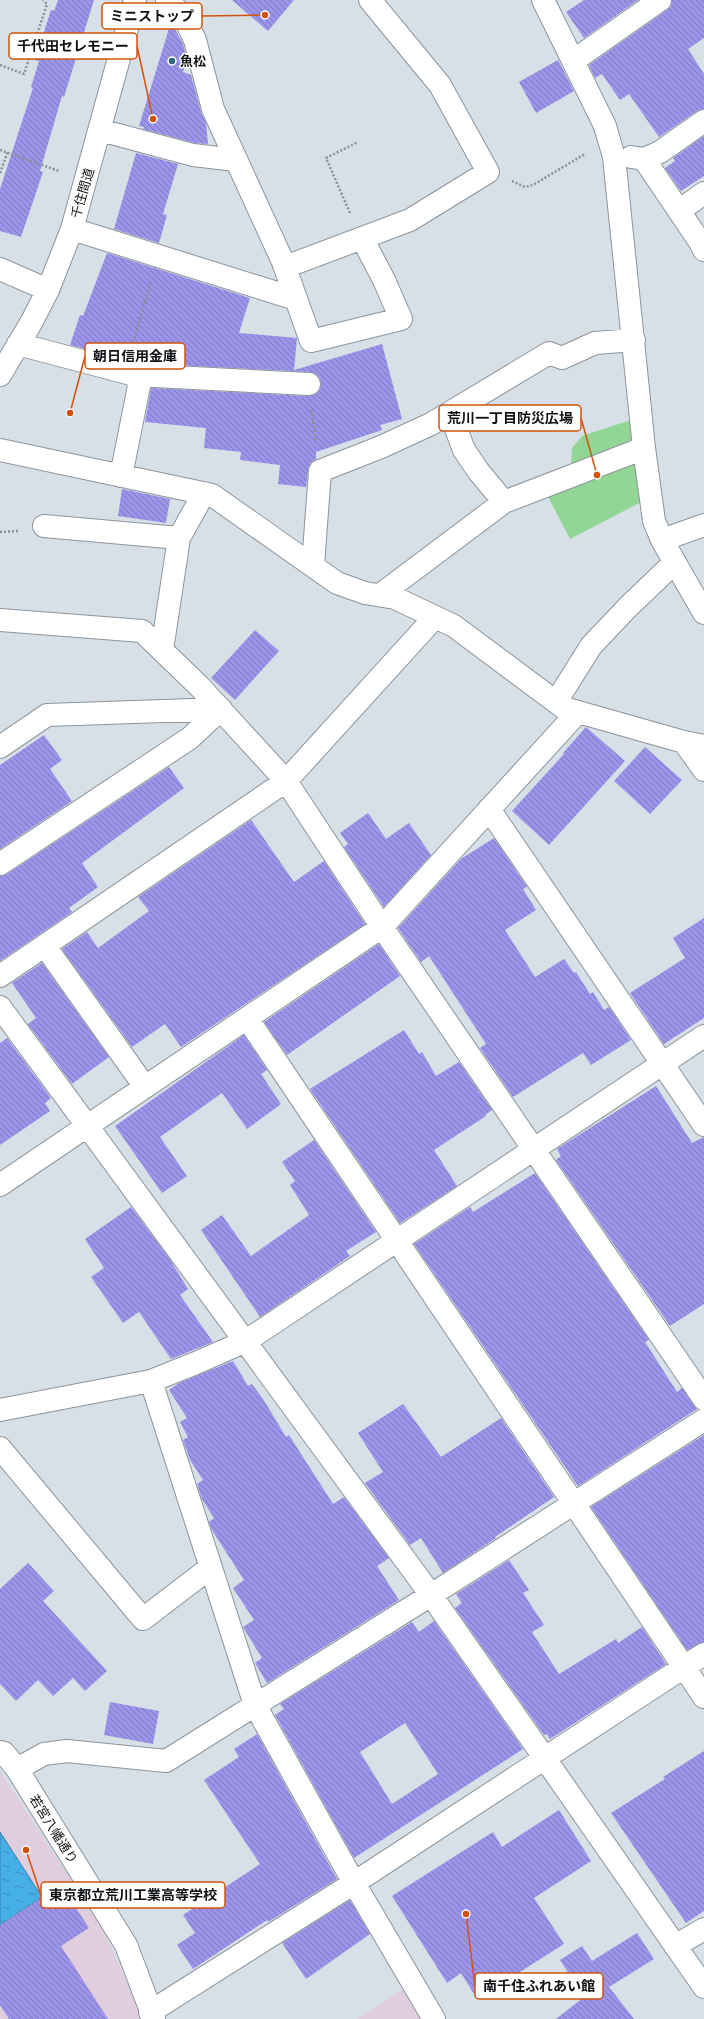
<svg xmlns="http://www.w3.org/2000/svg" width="704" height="2019" font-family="'DejaVu Sans','Noto Sans JP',sans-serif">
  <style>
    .education { fill: #e0cedf }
    .green { fill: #91d694 }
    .water { fill: url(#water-ripples); stroke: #3680a8 }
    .building { fill: url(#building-back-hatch); fill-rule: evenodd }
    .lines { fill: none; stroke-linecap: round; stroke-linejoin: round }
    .minor-casing { stroke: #8d949b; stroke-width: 24 }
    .path { stroke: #898f95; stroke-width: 2.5; stroke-dasharray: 2 2; stroke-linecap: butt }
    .minor { stroke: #fff; stroke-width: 22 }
    .poi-dot { fill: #2f6881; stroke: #fff; stroke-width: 1.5 }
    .labels { text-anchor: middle; stroke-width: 3; stroke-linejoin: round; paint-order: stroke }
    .poi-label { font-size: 13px; font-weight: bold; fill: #0f1215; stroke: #fff; text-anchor: start }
    .street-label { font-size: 13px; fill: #0f1215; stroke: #fff }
    .leader { fill: none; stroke: #d2520d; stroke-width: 1.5 }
    .callout-dot { fill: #d2520d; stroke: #fff; stroke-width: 1.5 }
    .callout { fill: #fff; stroke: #d2520d; stroke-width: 1.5 }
    .callout-label { font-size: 14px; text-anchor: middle; font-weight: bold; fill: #0f1215 }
  </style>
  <defs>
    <pattern id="water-ripples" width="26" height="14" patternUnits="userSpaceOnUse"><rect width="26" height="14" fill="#47afe7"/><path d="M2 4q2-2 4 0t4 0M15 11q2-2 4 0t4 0" fill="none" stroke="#3a8dba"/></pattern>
    <pattern id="building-back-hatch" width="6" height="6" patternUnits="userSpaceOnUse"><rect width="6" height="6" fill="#9b94ea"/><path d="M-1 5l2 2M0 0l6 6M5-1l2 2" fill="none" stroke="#7d77bc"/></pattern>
  </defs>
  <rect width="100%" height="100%" fill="#d7dfe7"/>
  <path class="education" d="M 0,1771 L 103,1929 L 143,2019 L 0,2019 Z
    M 406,1988 L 422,2019 L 358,2019 Z"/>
  <path class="green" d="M 631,420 L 641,502 L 570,539 L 542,485 L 571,466 L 572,448 L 582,436 Z"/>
  <path class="water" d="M 0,1832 L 42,1897 L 0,1925 Z"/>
  <path class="building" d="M 58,0 L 94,0 L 64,97 L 62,96 L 40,171 L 43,172 L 21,237 L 0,231 L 0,189 L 33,88 L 31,87 L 39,61 L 35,60 L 51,10 L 54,11 Z
    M 232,0 L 294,0 L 268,31 Z
    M 584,0 L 638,0 L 584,38 L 566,12 Z
    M 672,0 L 704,0 L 704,38 L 688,49 L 704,74 L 704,109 L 697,111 L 659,137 L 629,94 L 620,100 L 602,74 L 595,78 L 589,65 L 667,10 L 671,6 Z
    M 171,22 L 183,44 L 187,59 L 183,72 L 191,75 L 201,112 L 206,123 L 208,144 L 195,143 L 143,129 L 144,127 L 139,126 Z
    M 558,60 L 574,91 L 536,113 L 519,82 Z
    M 704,136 L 704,176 L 681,191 L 665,168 L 675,161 L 673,158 Z
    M 136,153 L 178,164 L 163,214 L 167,215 L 159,243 L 114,229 Z
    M 107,253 L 250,298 L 239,333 L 297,338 L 294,370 L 382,344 L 402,419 L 380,425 L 382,430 L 316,452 L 316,459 L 310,463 L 308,470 L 306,487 L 278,484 L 280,465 L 240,460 L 241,452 L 204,448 L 206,428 L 145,422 L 151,388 L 308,396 L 314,395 L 319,391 L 321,385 L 320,379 L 316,374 L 310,372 L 137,363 L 70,345 L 80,315 L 83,316 Z
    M 122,489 L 170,499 L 166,523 L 118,516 Z
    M 255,630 L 279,651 L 235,700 L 211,678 Z
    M 586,727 L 625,761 L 549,845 L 512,811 L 564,754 L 563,753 Z
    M 44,735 L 62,760 L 50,769 L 72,801 L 0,849 L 0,765 Z
    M 645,747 L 682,780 L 650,814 L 614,781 Z
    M 169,767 L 184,788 L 82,863 L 98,887 L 69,908 L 72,912 L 0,961 L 0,876 L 7,874 Z
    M 368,813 L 386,839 L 409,823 L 431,855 L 384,907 L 344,847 L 348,844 L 340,833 Z
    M 251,820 L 294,882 L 324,861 L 365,924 L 181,1047 L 165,1024 L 132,1047 L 62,949 L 87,932 L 98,948 L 149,911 L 138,897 Z
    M 494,838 L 527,887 L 523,889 L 536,910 L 505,930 L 535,977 L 564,959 L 574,973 L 576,972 L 590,994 L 593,992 L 604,1010 L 609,1007 L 631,1040 L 591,1065 L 583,1053 L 513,1097 L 480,1048 L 486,1044 L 429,956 L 421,962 L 398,928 L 461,859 Z
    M 704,918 L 704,1018 L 664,1044 L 630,993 L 685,958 L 673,938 Z
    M 379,944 L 400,976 L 287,1055 L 264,1022 Z
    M 42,963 L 109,1057 L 72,1084 L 28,1024 L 36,1018 L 12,983 Z
    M 404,1030 L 419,1054 L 422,1052 L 436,1076 L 459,1062 L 492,1110 L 485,1115 L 486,1116 L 434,1150 L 457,1186 L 400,1223 L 310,1089 Z
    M 244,1035 L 267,1070 L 261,1074 L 281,1104 L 247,1129 L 222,1093 L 160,1137 L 187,1176 L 162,1193 L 115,1126 Z
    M 7,1038 L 51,1098 L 45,1103 L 50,1111 L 0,1145 L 0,1043 Z
    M 656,1086 L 692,1143 L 704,1137 L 704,1304 L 670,1326 L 556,1160 L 561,1156 L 557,1149 Z
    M 314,1140 L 376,1232 L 346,1251 L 350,1256 L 260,1317 L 201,1230 L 222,1215 L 251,1256 L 309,1215 L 290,1185 L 295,1181 L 282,1162 Z
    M 535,1173 L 649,1340 L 645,1342 L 677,1392 L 682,1388 L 697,1409 L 578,1486 L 414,1244 L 470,1207 L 473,1212 Z
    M 131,1207 L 169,1258 L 188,1289 L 180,1295 L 213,1342 L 171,1359 L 139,1312 L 123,1323 L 91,1277 L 104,1268 L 85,1239 Z
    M 233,1361 L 248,1386 L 252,1384 L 263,1399 L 286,1437 L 289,1435 L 333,1504 L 344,1497 L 389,1558 L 377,1566 L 399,1600 L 267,1683 L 255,1663 L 262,1658 L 243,1627 L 254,1620 L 233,1588 L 244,1580 L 212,1530 L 209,1522 L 214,1518 L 202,1499 L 197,1484 L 203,1480 L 190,1460 L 183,1440 L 188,1437 L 180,1422 L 187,1418 L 169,1390 L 179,1383 Z
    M 403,1404 L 441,1457 L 501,1418 L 554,1497 L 495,1537 L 496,1538 L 443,1573 L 421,1538 L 410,1545 L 365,1483 L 383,1472 L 358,1433 Z
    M 704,1435 L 704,1642 L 687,1650 L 591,1507 Z
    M 509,1560 L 529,1590 L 523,1593 L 544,1625 L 532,1632 L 559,1674 L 616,1639 L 618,1643 L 642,1627 L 666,1664 L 550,1739 L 547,1734 L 544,1735 L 455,1608 L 462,1603 L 456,1594 Z
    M 28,1563 L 54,1591 L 43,1601 L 107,1671 L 85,1691 L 73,1678 L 53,1696 L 38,1680 L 16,1701 L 0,1684 L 0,1589 Z
    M 434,1621 L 523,1749 L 354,1858 L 275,1715 L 284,1709 L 280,1704 L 412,1622 L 419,1632 ZM 405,1723 L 438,1774 L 392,1804 L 360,1752 Z
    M 110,1702 L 159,1711 L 153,1744 L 104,1735 Z
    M 257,1734 L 337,1879 L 268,1922 L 267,1920 L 193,1969 L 177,1945 L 195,1933 L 183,1915 L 260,1864 L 204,1780 L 239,1757 L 234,1749 Z
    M 704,1751 L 704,1911 L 686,1923 L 611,1813 L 665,1779 L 663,1777 Z
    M 559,1810 L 591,1861 L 534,1898 L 564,1944 L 477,1999 L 461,1973 L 447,1983 L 392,1896 L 493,1832 L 502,1847 Z
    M 61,1885 L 89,1928 L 61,1946 L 108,2019 L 9,2019 L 0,2005 L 0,1925 Z
    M 350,1900 L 370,1934 L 306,1979 L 282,1943 Z
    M 637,1933 L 654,1959 L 609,1987 L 634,2019 L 556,2019 L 584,1997 L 560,1960 L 582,1946 L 592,1961 Z"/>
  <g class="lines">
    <g class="minor-casing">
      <path id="minor" d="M 167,0 L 184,17 L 195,40 L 213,109 L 283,262 L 311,341 L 401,319 L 384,280 L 362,238
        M 543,0 L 605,126 L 614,157 L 644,448 L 654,521 L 662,540 L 704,613
        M 573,61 L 660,0
        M 100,130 L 193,155 L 236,160
        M 631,157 L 644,159 L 660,152 L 704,121
        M 644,159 L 700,242 L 704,250
        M 679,211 L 704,193
        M 72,229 L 296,299
        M 285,267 L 410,220 L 488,172 L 440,85 L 370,0
        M 0,269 L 48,290
        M 18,344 L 135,375 L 309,384
        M 0,375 L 31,323 L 48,290 L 72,229 L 135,0
        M 450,413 L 464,450 L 479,472 L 504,502
        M 0,450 L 212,495 L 337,583 L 365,593 L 395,598 L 454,626 L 564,708 L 684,742 L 704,746
        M 121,476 L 141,376
        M 44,526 L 179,538
        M 662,540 L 704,525
        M 313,565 L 320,471 L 381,447 L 431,424 L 549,353 L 562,358 L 595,343 L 634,340
        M 380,595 L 504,502 L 644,448
        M 0,620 L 142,631 L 200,687 L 286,781 L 382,927 L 704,1399
        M 162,650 L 179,538 L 204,493
        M 556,702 L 591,646 L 628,607 L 675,562
        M 684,742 L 704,770
        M 0,747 L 47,715 L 221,709
        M 489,809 L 704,1125
        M 0,864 L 190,738 L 221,709
        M 45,946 L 145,1087
        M 0,976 L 286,781 L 435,617
        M 0,1007 L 431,1595 L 704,1987
        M 247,1018 L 704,1697
        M 0,1185 L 382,927 L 578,712
        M 151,1381 L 255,1705 L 354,1883 L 434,2019
        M 0,1410 L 151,1381 L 196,1363 L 246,1341 L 704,1036
        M 0,1448 L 143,1619 L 211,1567
        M 0,1752 L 4,1753 L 17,1769 L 126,1945 L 154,2019
        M 17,1769 L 44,1754 L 67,1751 L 166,1761 L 431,1595 L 704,1420
        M 675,1946 L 704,1929
        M 150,2012 L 354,1883 L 704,1654"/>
    </g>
    <path class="path" d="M 0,65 L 24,74 L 47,4 L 43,0
      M 0,150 L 59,171
      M 0,173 L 8,151
      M 512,181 L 525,187 L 533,185 L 585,154
      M 350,213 L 326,158 L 358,142
      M 132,346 L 151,282
      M 312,410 L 316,443
      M 0,532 L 18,531"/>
    <use href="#minor" class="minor"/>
  </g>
  <circle class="poi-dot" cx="172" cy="61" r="4"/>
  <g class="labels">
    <g class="poi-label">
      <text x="180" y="66">魚松</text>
    </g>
    <g class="street-label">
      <text transform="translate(82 193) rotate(-74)" y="5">千住間道</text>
      <text transform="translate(54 1829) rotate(58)" y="5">若宮八幡通り</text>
    </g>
  </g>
  <path class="leader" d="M265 15L202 16M153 119L137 46M70 413L85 356M597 475L581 418M26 1850L41 1895M466 1914L475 1986"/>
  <g class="callout-dot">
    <circle cx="265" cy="15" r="4"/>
    <circle cx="153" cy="119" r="4"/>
    <circle cx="70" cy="413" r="4"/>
    <circle cx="597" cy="475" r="4"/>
    <circle cx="26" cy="1850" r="4"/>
    <circle cx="466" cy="1914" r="4"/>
  </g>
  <g class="callout">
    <rect x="102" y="3" width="100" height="26" rx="4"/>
    <rect x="9" y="33" width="128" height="26" rx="4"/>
    <rect x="85" y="343" width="100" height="26" rx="4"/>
    <rect x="439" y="405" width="142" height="26" rx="4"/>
    <rect x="41" y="1882" width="184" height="26" rx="4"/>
    <rect x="475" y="1973" width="128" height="26" rx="4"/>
  </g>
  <g class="callout-label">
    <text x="152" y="21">ミニストップ</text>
    <text x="73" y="51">千代田セレモニー</text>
    <text x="135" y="361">朝日信用金庫</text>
    <text x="510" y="423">荒川一丁目防災広場</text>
    <text x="133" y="1900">東京都立荒川工業高等学校</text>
    <text x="539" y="1991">南千住ふれあい館</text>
  </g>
</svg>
